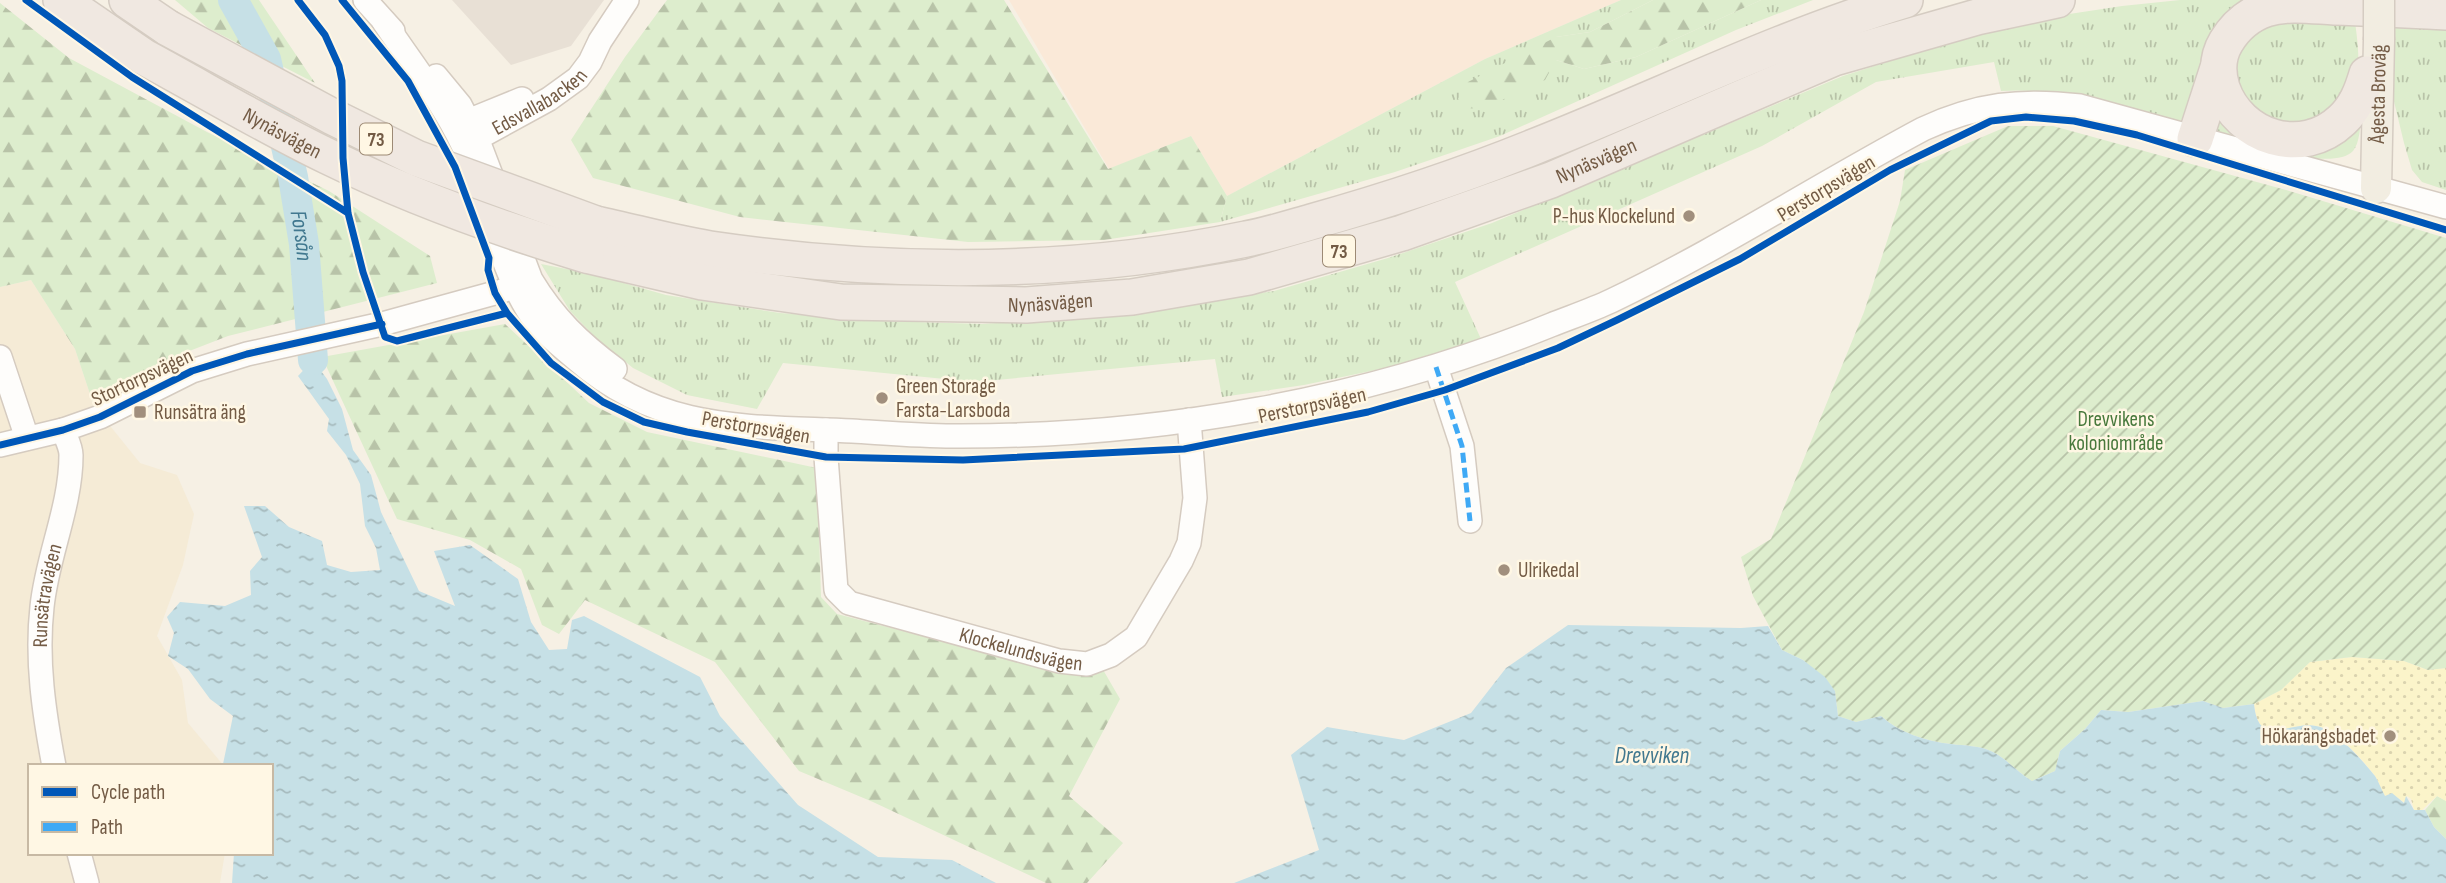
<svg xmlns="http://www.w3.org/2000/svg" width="2446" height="883" font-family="'Sofia Sans Condensed',sans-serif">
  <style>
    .residential { fill: #f5ebd6 }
    .commercial { fill: #fae9d8 }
    .industrial { fill: #e8e0d5 }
    .grass { fill: url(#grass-tufts) }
    .forest { fill: url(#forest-firs) }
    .sand { fill: url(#sand-dots) }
    .garden { fill: url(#garden-furrows) }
    .water { fill: url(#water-ripples) }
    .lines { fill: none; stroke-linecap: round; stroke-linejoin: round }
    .river { stroke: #c6e0e6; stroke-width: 30 }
    .minor-casing { stroke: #d5cbc0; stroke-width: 26 }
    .major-casing { stroke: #d5ccc2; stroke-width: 33 }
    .highway-casing { stroke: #d5ccc2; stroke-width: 38 }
    .minor { stroke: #fefdfb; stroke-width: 23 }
    .major { stroke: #f2ede1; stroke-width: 30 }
    .highway { stroke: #f0e8e1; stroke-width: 35 }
    .major-bridge-casing { stroke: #d5ccc2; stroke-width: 33; stroke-linecap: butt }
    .highway-bridge-casing { stroke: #d5ccc2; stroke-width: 38; stroke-linecap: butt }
    .major-bridge { stroke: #f2ede1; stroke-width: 30 }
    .highway-bridge { stroke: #f0e8e1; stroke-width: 35 }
    .quiet { stroke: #3fa9f5; stroke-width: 5; stroke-dasharray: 10 5; stroke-linecap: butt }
    .cycleway-casing { stroke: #fff7e4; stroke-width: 11 }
    .cycleway { stroke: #0057b8; stroke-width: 7 }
    .poi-dot { fill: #a18f7d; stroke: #fff7e4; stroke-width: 2.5 }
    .labels { text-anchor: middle; stroke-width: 5; stroke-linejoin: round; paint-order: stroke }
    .shield { fill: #fff7e4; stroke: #9d8a75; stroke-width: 2 }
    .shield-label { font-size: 19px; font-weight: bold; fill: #735b45 }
    .street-label { font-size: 21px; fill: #735b45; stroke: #fff7e4 }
    .poi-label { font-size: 21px; fill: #735b45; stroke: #fff7e4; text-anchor: start }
    .park-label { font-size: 21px; fill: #48793c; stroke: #fff7e4 }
    .water-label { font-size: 23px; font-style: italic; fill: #41788f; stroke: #fff7e4 }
  </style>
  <defs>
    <pattern id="grass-tufts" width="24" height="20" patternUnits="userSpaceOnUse" patternTransform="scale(1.75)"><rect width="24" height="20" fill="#ddedcd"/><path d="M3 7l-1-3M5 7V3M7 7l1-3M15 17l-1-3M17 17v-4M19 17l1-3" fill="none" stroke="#b8c3a8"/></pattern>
    <pattern id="forest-firs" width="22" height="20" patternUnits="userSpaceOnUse" patternTransform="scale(1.75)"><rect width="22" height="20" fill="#ddedcd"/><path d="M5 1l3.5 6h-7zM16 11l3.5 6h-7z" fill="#b8c3a8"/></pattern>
    <pattern id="sand-dots" width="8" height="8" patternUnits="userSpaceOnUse" patternTransform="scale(1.75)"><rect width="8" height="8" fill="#fbf4ca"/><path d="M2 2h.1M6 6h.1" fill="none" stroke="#dad3af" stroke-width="1.8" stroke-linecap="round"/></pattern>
    <pattern id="garden-furrows" width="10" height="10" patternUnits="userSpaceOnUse" patternTransform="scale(1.75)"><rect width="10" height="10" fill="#ddedcd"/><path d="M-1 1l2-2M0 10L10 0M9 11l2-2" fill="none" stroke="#b8c3a8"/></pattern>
    <pattern id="water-ripples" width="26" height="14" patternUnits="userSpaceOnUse" patternTransform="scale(1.75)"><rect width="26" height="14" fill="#c6e0e6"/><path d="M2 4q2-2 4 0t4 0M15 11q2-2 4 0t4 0" fill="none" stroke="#a5b9bc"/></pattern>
  </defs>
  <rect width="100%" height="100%" fill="#f6f0e4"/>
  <path class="residential" d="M 31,280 L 75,349 L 94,406 L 140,463 L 177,475 L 194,514 L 183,565 L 157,636 L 182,680 L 188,723 L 224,766 L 30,766 L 30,853 L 225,853 L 220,883 L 0,883 L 0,287 Z"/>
  <path class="commercial" d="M 1009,0 L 1621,0 L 1485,59 L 1227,196 L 1191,136 L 1109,169 Z"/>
  <path class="industrial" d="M 452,0 L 604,0 L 571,46 L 511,65 Z"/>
  <path class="grass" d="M 1621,0 L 1653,0 L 1590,32 L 1556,37 L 1556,60 L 1584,69 L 1636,57 L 1761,0 L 1813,0 L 1736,30 L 1500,136 L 1395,172 L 1220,222 L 1227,196 L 1485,59 Z
    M 2180,0 L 2257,0 L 2185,118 L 2177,122 C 2116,107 2064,87 2001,91 L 1994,62 L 1876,82 L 1762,146 L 1455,282 L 1481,339 L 1390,367 L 1304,385 L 1222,397 L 1215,359 L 975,382 L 783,363 L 757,409 L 687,395 L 633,368 L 595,337 L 570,311 L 541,264 L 592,274 L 666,295 L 780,313 L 884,321 L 982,324 L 1088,317 L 1177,307 L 1274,291 L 1388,258 L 1492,223 L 1843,76 L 1956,40 L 2043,18 L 2122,6 Z
    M 2354,14 C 2363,80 2362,85 2310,128 L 2246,116 L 2228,51 L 2252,23 Z
    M 2394,16 L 2446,18 L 2446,190 L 2422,182 L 2412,170 L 2404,143 L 2391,89 Z
    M 2214,97 L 2241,133 L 2362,114 C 2360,125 2360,143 2353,151 C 2332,173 2246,142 2219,135 L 2211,127 Z"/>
  <path class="forest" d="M 175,0 L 259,0 L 315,83 L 208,28 Z
    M 667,0 L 1004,0 L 1108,169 L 1191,136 L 1227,196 L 1220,222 L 1104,240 L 968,242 L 740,217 L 593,178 L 571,140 L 625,57 Z
    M 1653,0 L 1761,0 L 1636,57 L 1584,69 L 1556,60 L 1545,80 L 1485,108 L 1452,109 L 1468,82 L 1556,37 L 1590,32 Z
    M 0,3 L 69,58 L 207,132 L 329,191 L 430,256 L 437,283 L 228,336 L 179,355 L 140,375 L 94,406 L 75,349 L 31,280 L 0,287 Z
    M 505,324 L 589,403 L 647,432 L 817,468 L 821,597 L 837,614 L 1073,675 L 1102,668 L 1120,699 L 1069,796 L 1123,843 L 1087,883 L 1046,883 L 873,802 L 799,771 L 715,662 L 585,600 L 559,634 L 542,625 L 521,569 L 470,540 L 397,519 L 322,357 Z
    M 2437,796 L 2446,801 L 2446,839 L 2434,827 L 2425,810 Z"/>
  <path class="sand" d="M 2352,657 L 2404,661 L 2428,670 L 2446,668 L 2446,801 L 2437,796 L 2421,811 L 2414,810 L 2411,799 L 2407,796 L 2405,803 L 2392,794 L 2385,796 C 2381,790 2379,782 2375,776 C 2363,760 2342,737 2323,728 C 2295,715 2259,754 2254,704 L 2281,690 L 2310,662 Z"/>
  <path class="garden" d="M 2008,126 L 2053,126 L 2286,190 L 2446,238 L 2446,668 L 2428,670 L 2404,661 L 2352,657 L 2310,662 L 2281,690 L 2254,704 L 2223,708 L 2203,701 L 2128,712 L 2101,710 L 2085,729 L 2060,751 L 2055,771 L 2032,781 C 2018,773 2007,759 1993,752 C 1979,745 1965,746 1951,744 C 1925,741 1900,733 1881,716 L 1856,722 L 1838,716 L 1835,691 L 1803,660 L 1782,650 L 1753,596 L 1741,557 L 1771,539 L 1864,312 L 1900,201 L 1905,170 Z"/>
  <path class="water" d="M 313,360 L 327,379 L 342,409 L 353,450 L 371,475 L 381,512 L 419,591 L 455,606 L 434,551 L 470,545 L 518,579 L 531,622 L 549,650 L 567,649 L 572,620 L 584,616 L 700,677 L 720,716 L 798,805 L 878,857 L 952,860 L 996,883 L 232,883 L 234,853 L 271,853 L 271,766 L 220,766 L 223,764 L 233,716 L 210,699 L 188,669 L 168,656 L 174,633 L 167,617 L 180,602 L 225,606 L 251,595 L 250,571 L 262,557 L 244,506 L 265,506 L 289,527 L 322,541 L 327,565 L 351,572 L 380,570 L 376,548 L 365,526 L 360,484 L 346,455 L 327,431 L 329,419 L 298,376 Z
    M 1568,625 L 1741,628 L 1768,626 L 1782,650 L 1803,660 L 1825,677 L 1835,691 L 1838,716 L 1856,722 L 1881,716 C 1900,733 1925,741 1951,744 C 1965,746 1979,745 1993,752 C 2007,759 2018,773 2032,781 L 2055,771 L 2060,751 L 2085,729 L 2101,710 L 2128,712 L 2203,701 L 2223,708 L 2254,704 C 2259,754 2294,715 2323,728 C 2342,737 2362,760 2375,776 C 2379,782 2381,789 2385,796 L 2392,793 L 2404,803 L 2406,796 L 2414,810 L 2425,810 L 2434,827 L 2446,839 L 2446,883 L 1234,883 L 1319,850 L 1291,755 L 1327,727 L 1404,740 L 1471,713 L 1506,668 Z"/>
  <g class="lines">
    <path class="river" id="s1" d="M 233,0 L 266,59 L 293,177 L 304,244 L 313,360"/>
    <g class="minor-casing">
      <g id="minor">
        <path d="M 365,0 L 393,31"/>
        <path d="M 384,22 C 411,62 442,101 463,145 C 487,198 501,276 536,322 C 547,335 563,348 576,359 C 661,433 747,426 852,431 C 885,433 919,436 953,436 C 1155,437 1363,401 1551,325 C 1571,317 1592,310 1611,301 C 1718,250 1818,185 1923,129 C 1977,104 2021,99 2080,106 L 2446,207"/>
        <path d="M 436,76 L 460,105 L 477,138 L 531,280 C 554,318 579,342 615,369"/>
        <path d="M 455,128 L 468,121 L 522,99"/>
        <path id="s2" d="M 465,145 L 549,99 L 578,78 L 590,62 L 600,41 L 627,0"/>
        <path d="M 0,357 L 27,438"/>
        <path d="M 1436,367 L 1462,446 L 1470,521"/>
        <path id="s3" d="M 826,430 L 826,457 L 836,590 L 849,603 L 1059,661 L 1087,664 L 1111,655 L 1136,637 L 1181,561 L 1189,543 L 1195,498 L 1189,420"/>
        <path d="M 0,445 L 63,430 L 100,417 L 192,371 L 247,354 L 382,324 L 502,291 L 528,281"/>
        <path id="s4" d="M 54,766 C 44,713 36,660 42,607 C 47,556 71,507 71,455 C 71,447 66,438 63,430"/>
        <path d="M 79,853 L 87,883"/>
      </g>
    </g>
    <g class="major-casing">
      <g id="major">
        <path id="s5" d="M 2376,188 L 2379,40"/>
      </g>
    </g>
    <g class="highway-casing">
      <g id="highway">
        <path d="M 61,0 L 144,57"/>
        <path d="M 127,0 L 168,28"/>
        <path d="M 2367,74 C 2362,91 2356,107 2342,120 C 2302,158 2239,138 2222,88 C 2217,72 2217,57 2226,42 C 2235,27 2248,15 2266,9 C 2287,2 2313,6 2334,7 C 2372,8 2409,10 2446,12"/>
        <path d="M 2195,139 L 2218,68"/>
        <path d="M 596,224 C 634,232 672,243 710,249 C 888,275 1068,276 1246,239 C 1268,235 1290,228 1311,222 C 1386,201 1459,177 1531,148 C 1656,99 1776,39 1905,0"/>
        <path id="s6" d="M 586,255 L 702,282 L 841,302 L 1026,305 L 1132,297 L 1249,277 L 1402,233 L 1551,180 L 1834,58 L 1977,17 L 2057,0"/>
      </g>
    </g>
    <use href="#minor" class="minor"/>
    <use href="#major" class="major"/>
    <use href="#highway" class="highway"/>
    <g class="major-bridge-casing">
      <path id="major-bridge" d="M 2379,0 L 2379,40"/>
    </g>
    <g class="highway-bridge-casing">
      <g id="highway-bridge">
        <path d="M 168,28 L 333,117 L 416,158 L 596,224"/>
        <path id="s7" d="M 144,57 C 205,90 265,126 327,156 C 411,197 497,228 586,255"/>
      </g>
    </g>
    <use href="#major-bridge" class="major-bridge"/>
    <use href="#highway-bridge" class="highway-bridge"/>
    <path class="quiet" d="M 1436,367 L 1462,446 L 1470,521"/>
    <g class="cycleway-casing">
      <path id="cycleway" d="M 26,0 L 132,77 L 348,213
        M 298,0 L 325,35 L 339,66 L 342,81 L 343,158 L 348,213 L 363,272 L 385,337 L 397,341 L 507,313
        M 342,0 L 408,81 L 455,167 L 489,258 L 488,270 L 495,293 L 507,313 L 551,363 L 603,402 L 644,422 L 687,432 L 826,457 L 963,460 L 1184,449 L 1368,412 L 1445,390 L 1558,348 L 1617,320 L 1740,259 L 1890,170 L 1991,121 L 2026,117 L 2074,121 L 2137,135 L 2446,230
        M 0,445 L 63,430 L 100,417 L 192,371 L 247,354 L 382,324"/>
    </g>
    <use href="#cycleway" class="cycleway"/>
  </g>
  <g class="poi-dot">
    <circle cx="1689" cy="216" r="7"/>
    <circle cx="882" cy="398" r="7"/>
    <rect x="133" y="405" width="14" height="14" rx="3.5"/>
    <circle cx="1504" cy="570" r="7"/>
    <circle cx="2390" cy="736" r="7"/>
  </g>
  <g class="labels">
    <g class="shield">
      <rect x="360" y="123.5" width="32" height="31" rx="5"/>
      <rect x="1323" y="235.5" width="32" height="31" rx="5"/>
    </g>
    <g class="shield-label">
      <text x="376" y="146">73</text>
      <text x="1339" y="258">73</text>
    </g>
    <g class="street-label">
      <text dy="7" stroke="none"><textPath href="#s5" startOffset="94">Ågesta Broväg</textPath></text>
      <text dy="7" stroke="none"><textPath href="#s2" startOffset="86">Edsvallabacken</textPath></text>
      <text dy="7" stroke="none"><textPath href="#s7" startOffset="158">Nynäsvägen</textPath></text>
      <text dy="7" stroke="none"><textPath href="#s6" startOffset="1036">Nynäsvägen</textPath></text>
      <text transform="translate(1826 188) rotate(-31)" y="7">Perstorpsvägen</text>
      <text dy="7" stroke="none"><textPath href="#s6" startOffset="469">Nynäsvägen</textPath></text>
      <text transform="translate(142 377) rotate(-25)" y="7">Stortorpsvägen</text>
      <text transform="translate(1312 405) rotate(-12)" y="7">Perstorpsvägen</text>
      <text transform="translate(756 427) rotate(10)" y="7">Perstorpsvägen</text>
      <text dy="7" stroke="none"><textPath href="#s4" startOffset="172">Runsätravägen</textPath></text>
      <text dy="7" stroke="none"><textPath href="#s3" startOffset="357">Klockelundsvägen</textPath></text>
    </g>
    <g class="poi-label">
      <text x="1675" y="223" text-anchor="end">P-hus Klockelund</text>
      <text x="896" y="393">Green Storage<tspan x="896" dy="24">Farsta-Larsboda</tspan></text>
      <text x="154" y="419">Runsätra äng</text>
      <text x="1518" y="577">Ulrikedal</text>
      <text x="2376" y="743" text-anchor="end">Hökarängsbadet</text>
    </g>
    <g class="park-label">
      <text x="2116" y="426">Drevvikens<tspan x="2116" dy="24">koloniområde</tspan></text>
    </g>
    <g class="water-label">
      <text dy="8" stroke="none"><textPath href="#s1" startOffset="248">Forsån</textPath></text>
      <text x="1652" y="763">Drevviken</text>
    </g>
  </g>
  <rect x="28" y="764" width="245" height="91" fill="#fff7e4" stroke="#c7b9a4" stroke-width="2"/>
  <rect x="42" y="787" width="35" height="10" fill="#0057b8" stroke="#c7b9a4" stroke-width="2"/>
  <text x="91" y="799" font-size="21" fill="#735b45">Cycle path</text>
  <rect x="42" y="822" width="35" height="10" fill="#3fa9f5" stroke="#c7b9a4" stroke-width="2"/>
  <text x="91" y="834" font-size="21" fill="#735b45">Path</text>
</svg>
